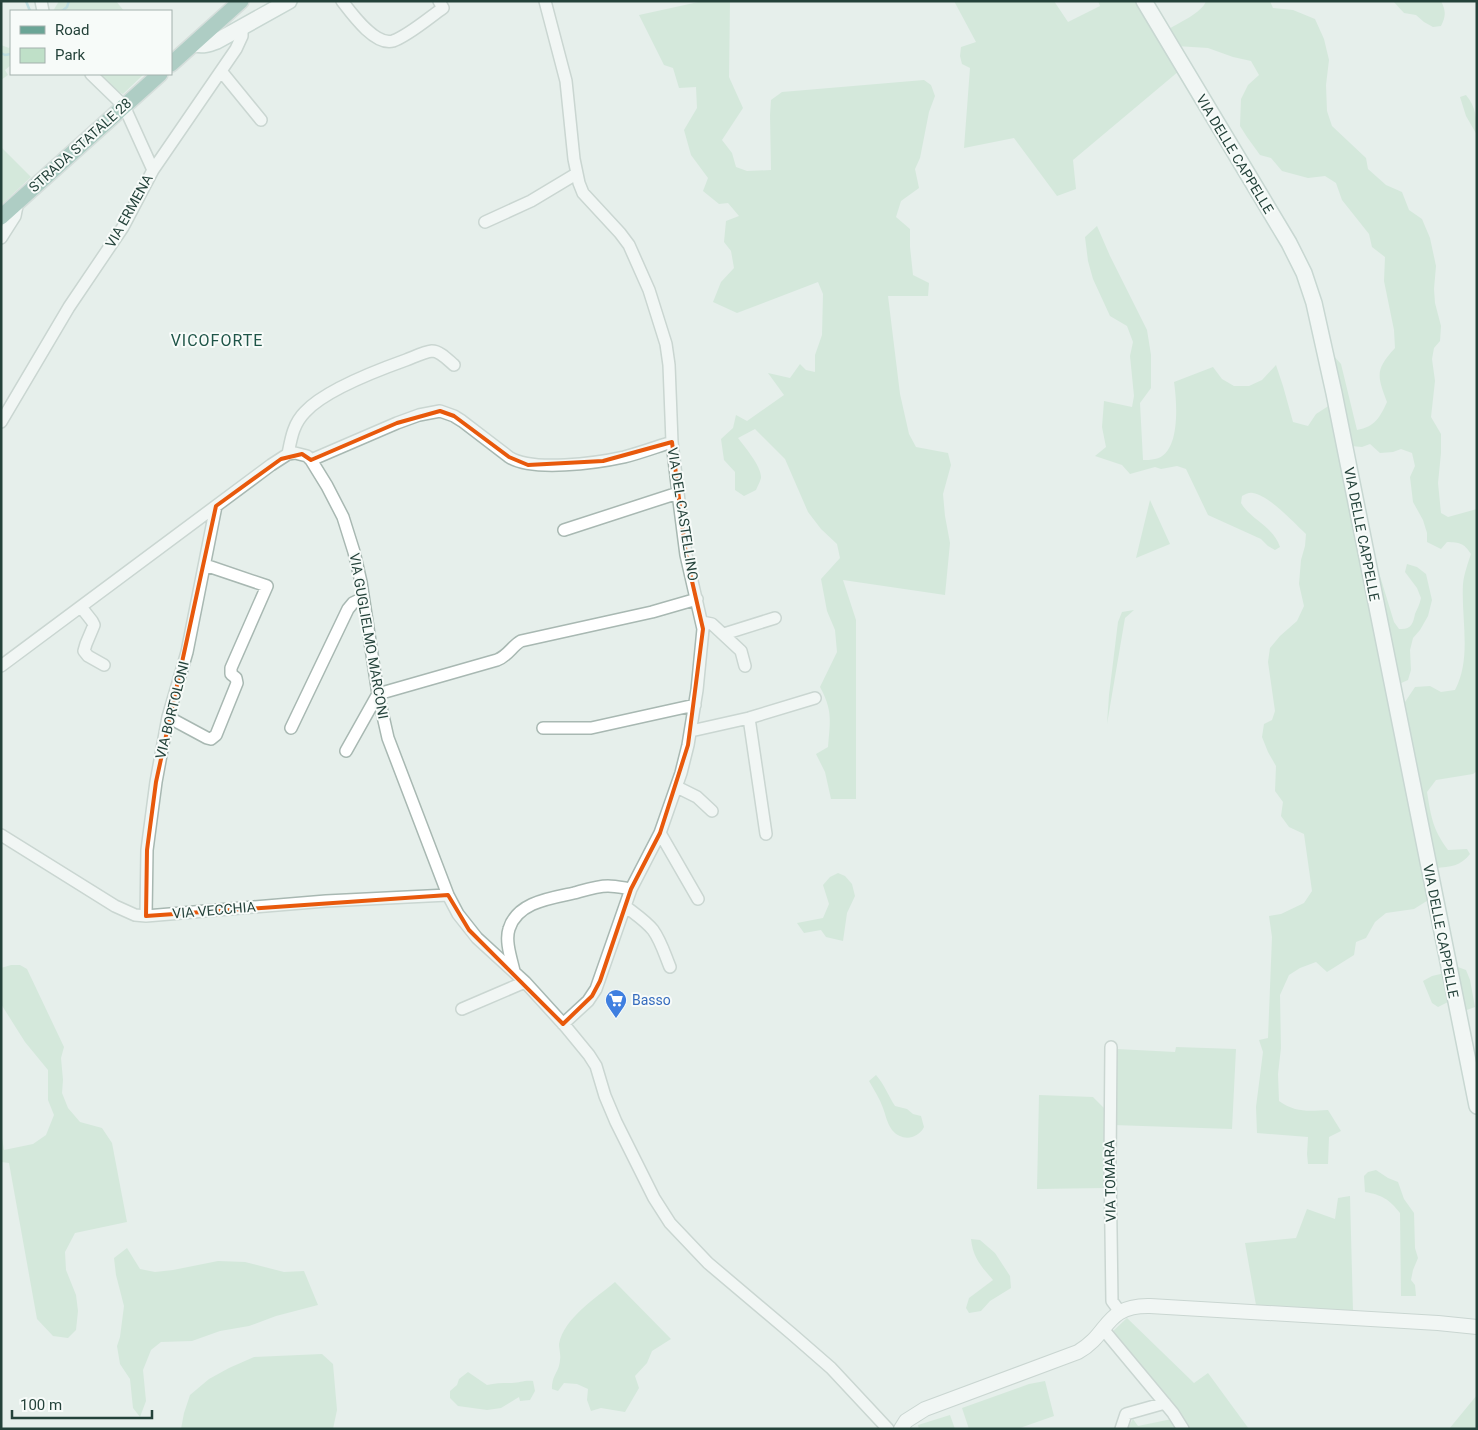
<svg xmlns="http://www.w3.org/2000/svg" width="1478" height="1430" font-family="Roboto,sans-serif">
  <style>
    .green { fill: #bfe0c8 }
    .lines { fill: none; stroke-linecap: round; stroke-linejoin: round }
    .stream { stroke: #8ec9d4; stroke-width: 2.5 }
    .minor-casing { stroke: #a8b8b2; stroke-width: 14 }
    .tertiary-casing { stroke: #a8b8b2; stroke-width: 16 }
    .secondary-casing { stroke: #a4bbb3; stroke-width: 18 }
    .primary-casing { stroke: #c2cac8; stroke-width: 18 }
    .minor { stroke: #fff; stroke-width: 11 }
    .tertiary { stroke: #fff; stroke-width: 14 }
    .secondary { stroke: #fff; stroke-width: 15 }
    .primary { stroke: #6aa596; stroke-width: 15 }
    .marked { fill: none; stroke: #e8590c; stroke-width: 4; stroke-linejoin: round }
    .labels { text-anchor: middle; stroke-width: 4; stroke-linejoin: round; paint-order: stroke }
    .street-label { font-size: 14px; fill: #24423a; stroke: #f7fbf9 }
    .shop-label { font-size: 14px; fill: #366cbe; stroke: #f7fbf9; text-anchor: start }
    .quarter-label { font-size: 16px; letter-spacing: 1px; fill: #1f5548; stroke: #f7fbf9 }
  </style>
  <rect width="100%" height="100%" fill="#e6efeb"/>
  <path class="green" d="M 59,1 L 116,1 L 124,11 L 53,11 Z
    M 703,1 L 730,1 L 729,77 L 743,108 L 722,140 L 732,153 L 736,167 L 747,171 L 771,170 L 770,115 L 771,100 L 782,92 L 924,80 L 931,85 L 935,96 L 929,112 L 920,158 L 915,169 L 919,188 L 901,201 L 896,217 L 910,229 L 910,247 L 913,275 L 929,283 L 928,296 L 888,296 L 900,394 L 909,434 L 916,447 L 948,453 L 951,465 L 943,494 L 945,516 L 950,543 L 945,595 L 843,580 L 856,620 L 856,799 L 831,799 L 825,772 L 816,754 L 828,747 C 830,721 833,711 820,687 L 837,652 L 835,630 L 827,611 L 821,579 L 840,558 L 837,544 L 821,529 L 808,512 L 785,459 L 755,429 L 738,438 C 744,446 762,467 761,478 C 760,482 757,487 756,490 L 744,496 L 735,490 L 735,472 L 724,460 L 721,439 L 733,428 L 736,415 L 747,421 L 784,395 L 768,373 L 790,378 L 800,364 L 806,370 L 815,372 L 815,355 L 822,335 L 823,294 L 818,282 L 737,313 L 713,302 L 721,282 L 734,268 L 731,251 L 724,242 L 726,221 L 739,216 L 728,203 L 719,204 L 703,191 L 708,178 L 691,155 L 684,130 L 697,108 L 696,87 L 679,88 L 673,68 L 664,65 L 639,15 Z
    M 954,1 L 1054,1 L 1068,22 L 1100,6 L 1098,1 L 1138,1 L 1179,71 L 1073,160 L 1076,189 L 1057,196 L 1014,138 L 964,148 L 970,68 L 962,64 L 960,56 L 961,47 L 976,42 Z
    M 1206,1 L 1270,1 L 1273,8 L 1293,10 L 1315,19 L 1324,39 L 1329,60 L 1326,85 L 1327,111 L 1332,126 L 1366,158 L 1368,169 L 1386,185 L 1402,192 L 1409,210 L 1422,219 L 1430,238 L 1436,266 L 1434,289 L 1435,303 L 1441,326 L 1440,341 L 1434,348 L 1432,359 L 1435,381 L 1431,417 L 1441,434 L 1441,453 L 1438,483 L 1441,513 L 1448,517 L 1477,509 L 1477,771 L 1473,774 L 1436,780 L 1427,792 C 1431,817 1433,830 1448,850 L 1467,849 L 1470,854 C 1461,866 1450,867 1436,868 L 1403,705 L 1415,687 L 1430,686 L 1441,692 L 1455,690 C 1472,658 1461,619 1463,584 C 1464,574 1468,563 1471,554 C 1463,542 1460,543 1447,542 L 1441,549 L 1427,542 L 1427,533 L 1423,520 L 1413,502 L 1410,477 L 1415,466 L 1412,453 L 1401,449 L 1393,452 L 1380,453 L 1370,444 L 1362,447 L 1351,446 L 1332,354 L 1341,364 L 1357,430 C 1375,427 1380,417 1387,402 C 1377,375 1375,370 1395,348 L 1394,330 L 1384,281 L 1385,257 L 1372,247 L 1369,234 L 1342,200 L 1336,183 L 1325,176 L 1308,178 L 1282,171 L 1271,158 L 1260,155 L 1247,137 L 1240,126 L 1241,99 L 1248,85 L 1259,75 L 1251,61 L 1233,57 L 1208,48 L 1176,46 L 1167,30 C 1177,24 1203,12 1206,1 Z
    M 1393,1 L 1441,1 C 1446,11 1446,16 1441,26 L 1433,27 L 1424,22 L 1416,15 L 1404,13 Z
    M 1,45 L 9,48 L 11,46 L 11,65 L 5,70 L 8,75 L 1,80 Z
    M 99,74 L 144,74 L 123,94 L 114,89 Z
    M 1466,95 C 1476,107 1477,119 1477,135 L 1466,116 L 1460,97 Z
    M 1,147 L 31,177 L 1,205 Z
    M 1097,226 L 1110,256 L 1147,330 L 1151,355 L 1151,388 L 1140,403 L 1143,460 C 1146,460 1151,460 1155,459 C 1181,454 1177,402 1174,382 L 1213,367 L 1222,379 L 1234,386 L 1249,386 L 1262,380 L 1276,365 L 1283,386 L 1293,422 L 1308,426 L 1316,414 L 1330,405 L 1430,899 L 1414,909 L 1386,913 L 1375,922 L 1366,938 L 1356,942 L 1354,955 L 1327,972 L 1316,962 L 1300,968 L 1289,975 L 1280,995 L 1281,1048 L 1278,1074 L 1279,1101 C 1296,1113 1309,1111 1328,1110 L 1341,1131 L 1329,1137 L 1328,1164 L 1308,1164 L 1307,1154 L 1308,1137 L 1257,1133 L 1256,1107 L 1263,1052 L 1259,1040 L 1268,1038 L 1272,937 L 1269,916 L 1281,914 L 1304,903 L 1312,891 L 1304,834 L 1289,827 L 1281,816 L 1283,802 L 1275,791 L 1276,766 L 1268,752 L 1262,737 L 1264,724 L 1272,720 L 1275,711 L 1268,662 L 1270,648 L 1280,636 L 1297,621 L 1304,606 L 1299,584 L 1301,560 L 1305,546 L 1306,534 C 1293,522 1270,496 1253,493 C 1249,492 1246,494 1242,496 L 1241,503 C 1251,520 1273,526 1280,547 L 1275,550 L 1268,546 L 1261,539 L 1208,515 L 1186,469 L 1177,466 L 1161,469 L 1155,467 L 1130,474 L 1122,465 L 1095,456 L 1106,447 L 1102,427 L 1104,401 L 1132,407 L 1134,396 L 1130,356 L 1133,342 L 1127,326 L 1110,316 L 1093,279 L 1088,261 L 1085,237 Z
    M 1150,500 L 1170,544 L 1136,558 Z
    M 1407,564 L 1417,567 L 1426,574 L 1432,600 L 1428,616 L 1420,630 L 1413,638 L 1410,650 L 1411,670 L 1408,680 L 1399,684 L 1376,572 L 1380,576 L 1394,622 L 1399,629 C 1411,630 1413,624 1415,614 C 1417,609 1420,604 1421,598 L 1417,588 L 1405,572 Z
    M 1134,610 L 1125,618 L 1107,724 L 1109,695 L 1118,622 L 1122,612 Z
    M 838,873 L 845,876 L 852,884 L 855,896 L 847,913 L 843,941 L 826,937 L 821,930 L 804,933 L 797,923 L 823,918 L 829,904 L 823,885 L 830,877 Z
    M 11,965 L 20,965 L 27,969 L 64,1047 L 61,1058 L 63,1080 L 62,1093 L 68,1108 L 80,1122 L 102,1128 L 112,1143 L 127,1222 L 75,1233 L 65,1252 L 66,1270 L 76,1295 L 78,1311 L 76,1330 L 68,1338 L 53,1336 L 37,1319 L 9,1163 L 1,1162 L 1,1132 L 4,1150 L 33,1144 L 46,1135 L 54,1115 L 48,1100 L 48,1070 L 25,1042 L 1,1004 L 1,968 Z
    M 1455,966 L 1466,970 L 1470,980 L 1475,1007 L 1464,1011 Z
    M 1445,973 L 1450,1001 L 1438,1007 L 1432,1003 L 1423,981 L 1432,976 Z
    M 1176,1047 L 1236,1049 L 1232,1129 L 1113,1125 L 1117,1049 L 1175,1052 Z
    M 876,1075 C 884,1084 888,1095 895,1106 L 907,1109 L 913,1114 L 921,1116 L 924,1127 C 918,1139 902,1142 892,1130 C 887,1123 886,1116 883,1108 C 880,1099 874,1090 869,1081 Z
    M 1039,1095 L 1093,1097 L 1104,1108 L 1104,1188 L 1037,1189 Z
    M 1376,1170 L 1388,1178 L 1398,1182 L 1404,1199 L 1414,1213 L 1415,1248 L 1418,1258 L 1413,1270 L 1411,1280 L 1415,1285 L 1416,1296 L 1401,1296 L 1400,1213 C 1389,1199 1382,1195 1365,1192 L 1364,1176 L 1368,1172 Z
    M 1350,1196 L 1353,1311 L 1256,1305 L 1245,1243 L 1296,1238 L 1307,1209 L 1335,1219 L 1338,1198 Z
    M 971,1239 L 980,1240 L 995,1253 L 1010,1276 L 1011,1288 L 990,1301 L 981,1311 L 969,1313 L 966,1308 L 969,1298 L 993,1280 C 981,1266 973,1258 971,1239 Z
    M 127,1248 L 140,1269 L 155,1272 L 173,1270 L 218,1261 L 245,1262 L 284,1272 L 304,1271 L 318,1305 L 276,1316 L 249,1326 L 220,1331 L 192,1341 L 161,1342 L 151,1350 L 143,1370 L 146,1401 L 140,1417 L 133,1408 L 130,1379 L 120,1364 L 117,1346 L 120,1337 L 124,1306 L 116,1275 L 114,1258 Z
    M 615,1282 L 671,1339 L 652,1351 L 647,1363 L 635,1376 L 639,1388 L 625,1412 L 601,1408 L 591,1411 L 587,1400 L 588,1389 L 577,1384 L 564,1383 L 558,1391 L 552,1389 C 552,1374 559,1373 560,1360 C 561,1355 559,1349 559,1344 C 564,1318 596,1298 615,1282 Z
    M 1127,1318 L 1194,1383 L 1208,1373 L 1249,1429 L 1189,1429 L 1171,1402 L 1112,1332 Z
    M 322,1354 L 333,1364 L 337,1410 L 333,1429 L 181,1429 L 184,1413 L 190,1395 L 209,1379 L 229,1368 L 254,1357 Z
    M 468,1372 L 487,1385 C 495,1383 503,1383 512,1383 C 520,1383 524,1380 533,1381 L 535,1391 L 530,1400 L 520,1401 L 519,1397 L 501,1408 L 487,1410 L 458,1406 L 450,1398 L 450,1391 L 457,1385 L 459,1379 Z
    M 1045,1381 L 1054,1416 L 1017,1429 L 969,1429 L 962,1408 L 1029,1384 Z
    M 1477,1395 L 1477,1429 L 1449,1429 Z
    M 950,1415 L 955,1429 L 919,1429 L 918,1425 Z
    M 1133,1419 L 1138,1426 L 1172,1419 L 1178,1429 L 1127,1429 Z"/>
  <g class="lines">
    <path class="stream" d="M 26,1 L 30,11
      M 62,11 L 67,7 L 69,1
      M 1,53 L 5,55 L 11,54"/>
    <g class="minor-casing">
      <path id="minor" d="M 41,1 L 43,11
        M 342,1 C 352,14 375,46 393,41 C 408,36 430,17 443,8 L 439,1
        M 545,1 L 566,81 L 574,159 L 579,183 L 583,193 L 620,233 L 629,245 L 649,290 L 666,344 L 669,365 L 672,442 L 678,493 L 686,555 L 703,629 L 697,690 L 688,745 L 681,773 L 660,833 L 631,889 L 596,989 L 588,1001 L 563,1024
        M 221,71 L 261,120
        M 91,74 L 124,106 L 153,170
        M 485,222 L 531,201 L 576,174
        M 1,238 L 15,216 L 18,201
        M 1,422 L 69,307 L 123,227 L 153,170 L 236,49 L 242,36 L 242,28
        M 288,454 C 291,439 293,424 305,412 C 324,391 378,370 406,360 C 414,357 424,352 432,351 C 440,351 448,360 454,365
        M 311,460 L 397,423 L 419,415 L 440,411 L 454,416 L 462,421 L 509,457 C 532,472 597,463 624,457 C 640,453 656,447 672,442
        M 564,530 L 678,493
        M 81,607 L 92,621 L 94,625 L 86,644 L 84,651 L 88,656 L 104,665
        M 702,622 L 712,624 L 741,651 L 745,666
        M 724,634 L 775,618
        M 1,666 L 271,465 L 288,454 L 295,453 L 307,456 L 311,460 L 327,486 L 343,517 L 354,552 L 361,582 L 378,694 L 388,738 L 448,895 L 458,914 L 477,938 L 525,982 L 566,1027 L 589,1055 L 596,1066 L 605,1096 L 616,1122 L 654,1198 L 670,1223 L 708,1263 L 792,1334 L 831,1368 L 888,1429
        M 168,717 L 207,738 L 211,739 L 216,735 L 237,683 L 236,678 L 231,674 L 231,668 L 267,586 L 205,565
        M 749,718 L 766,834
        M 291,728 L 348,609 L 353,603 L 363,598
        M 543,728 L 591,728 L 695,705
        M 691,731 L 749,718 L 815,698
        M 346,751 L 378,694 L 497,660 C 508,656 512,646 521,641 L 652,612 L 697,599
        M 677,787 L 697,797 L 712,811
        M 660,833 L 698,899
        M 1,835 L 115,906 L 135,915 L 146,916 L 326,901 L 448,895
        M 625,906 C 635,914 646,921 653,930 C 661,941 665,955 670,967
        M 146,916 L 147,850 L 156,782 L 168,717 L 187,652 L 216,506
        M 514,971 C 511,958 505,941 509,929 C 517,902 551,898 574,893 C 585,890 597,886 608,886 C 616,886 624,888 631,889
        M 462,1009 L 525,982
        M 1111,1047 L 1110,1163 L 1112,1301 L 1120,1312
        M 1103,1329 L 1173,1413 L 1183,1429
        M 1121,1429 L 1126,1414 L 1165,1403"/>
    </g>
    <g class="tertiary-casing">
      <path id="tertiary" d="M 901,1429 L 906,1421 L 925,1409 L 1078,1352 C 1110,1334 1104,1305 1150,1306 L 1438,1323 L 1477,1327"/>
    </g>
    <g class="secondary-casing">
      <path id="secondary" d="M 1144,1 L 1289,243 L 1304,273 L 1314,303 L 1334,393 L 1477,1106
        M 195,44 C 203,46 209,44 217,41 L 289,1"/>
    </g>
    <g class="primary-casing">
      <path id="primary" d="M 171,64 L 241,1
        M 1,217 L 160,74"/>
    </g>
    <use href="#minor" class="minor"/>
    <use href="#tertiary" class="tertiary"/>
    <use href="#secondary" class="secondary"/>
    <use href="#primary" class="primary"/>
  </g>
  <path d="M0 0H1478V1430H0ZM 440,411 L 454,416 L 509,457 L 528,465 L 603,461 L 672,442 L 686,555 L 703,629 L 688,745 L 660,833 L 631,889 L 600,981 L 592,996 L 563,1024 L 469,930 L 448,895 L 146,916 L 147,850 L 156,782 L 216,506 L 281,459 L 302,454 L 311,460 L 397,423 Z" fill="#e6efeb" fill-opacity=".55" fill-rule="evenodd"/>
  <path class="marked" d="M 440,411 L 454,416 L 509,457 L 528,465 L 603,461 L 672,442 L 686,555 L 703,629 L 688,745 L 660,833 L 631,889 L 600,981 L 592,996 L 563,1024 L 469,930 L 448,895 L 146,916 L 147,850 L 156,782 L 216,506 L 281,459 L 302,454 L 311,460 L 397,423 Z"/>
  <defs>
    <g id="supermarket-pin" transform="scale(1.125)"><path d="M0 17L-7.5 6A9.5 9.5 0 1 1 7.5 6Z" fill="#3f7fe0" stroke="#f7fbf9"/><path d="M-6-5.5h2.5l.6 2H6L4.5 2H-2.5L-4.4-4H-6ZM-1.5 3.2a1.3 1.3 0 1 0 .1 0ZM3 3.2a1.3 1.3 0 1 0 .1 0Z" fill="#fff"/></g>
  </defs>
  <g fill-rule="evenodd">
    <use href="#supermarket-pin" x="616" y="1000"/>
  </g>
  <g class="labels">
    <g class="street-label">
      <text transform="translate(80 145) rotate(-42)" y="5">STRADA STATALE 28</text>
      <text transform="translate(1235 154) rotate(59)" y="5">VIA DELLE CAPPELLE</text>
      <text transform="translate(129 211) rotate(-61)" y="5">VIA ERMENA</text>
      <text transform="translate(683 514) rotate(81)" y="5">VIA DEL CASTELLINO</text>
      <text transform="translate(1362 534) rotate(79)" y="5">VIA DELLE CAPPELLE</text>
      <text transform="translate(369 636) rotate(80)" y="5">VIA GUGLIELMO MARCONI</text>
      <text transform="translate(172 710) rotate(-76)" y="5">VIA BORTOLONI</text>
      <text transform="translate(214 910) rotate(-5)" y="5">VIA VECCHIA</text>
      <text transform="translate(1441 931) rotate(79)" y="5">VIA DELLE CAPPELLE</text>
      <text transform="translate(1110 1181) rotate(-91)" y="5">VIA TOMARA</text>
    </g>
    <g class="shop-label">
      <text x="632" y="1005">Basso</text>
    </g>
    <g class="quarter-label">
      <text x="217" y="346">VICOFORTE</text>
    </g>
  </g>
  <rect width="1478" height="1430" fill="none" stroke="#24423a" stroke-width="5"/>
  <rect x="10" y="10" width="162" height="65" fill="#f7fbf9" stroke="#a3b1ad"/>
  <rect x="20" y="26" width="25" height="8" fill="#6aa596" stroke="#a3b1ad"/>
  <text x="55" y="35" font-size="15" fill="#24423a">Road</text>
  <rect x="20" y="48" width="25" height="15" fill="#bfe0c8" stroke="#a3b1ad"/>
  <text x="55" y="60" font-size="15" fill="#24423a">Park</text>
  <path d="M12 1410v8h140v-8" fill="none" stroke="#24423a" stroke-width="2.5"/>
  <text x="20" y="1410" font-size="15" fill="#24423a" stroke="#f7fbf9" stroke-width="4" paint-order="stroke">100 m</text>
</svg>
